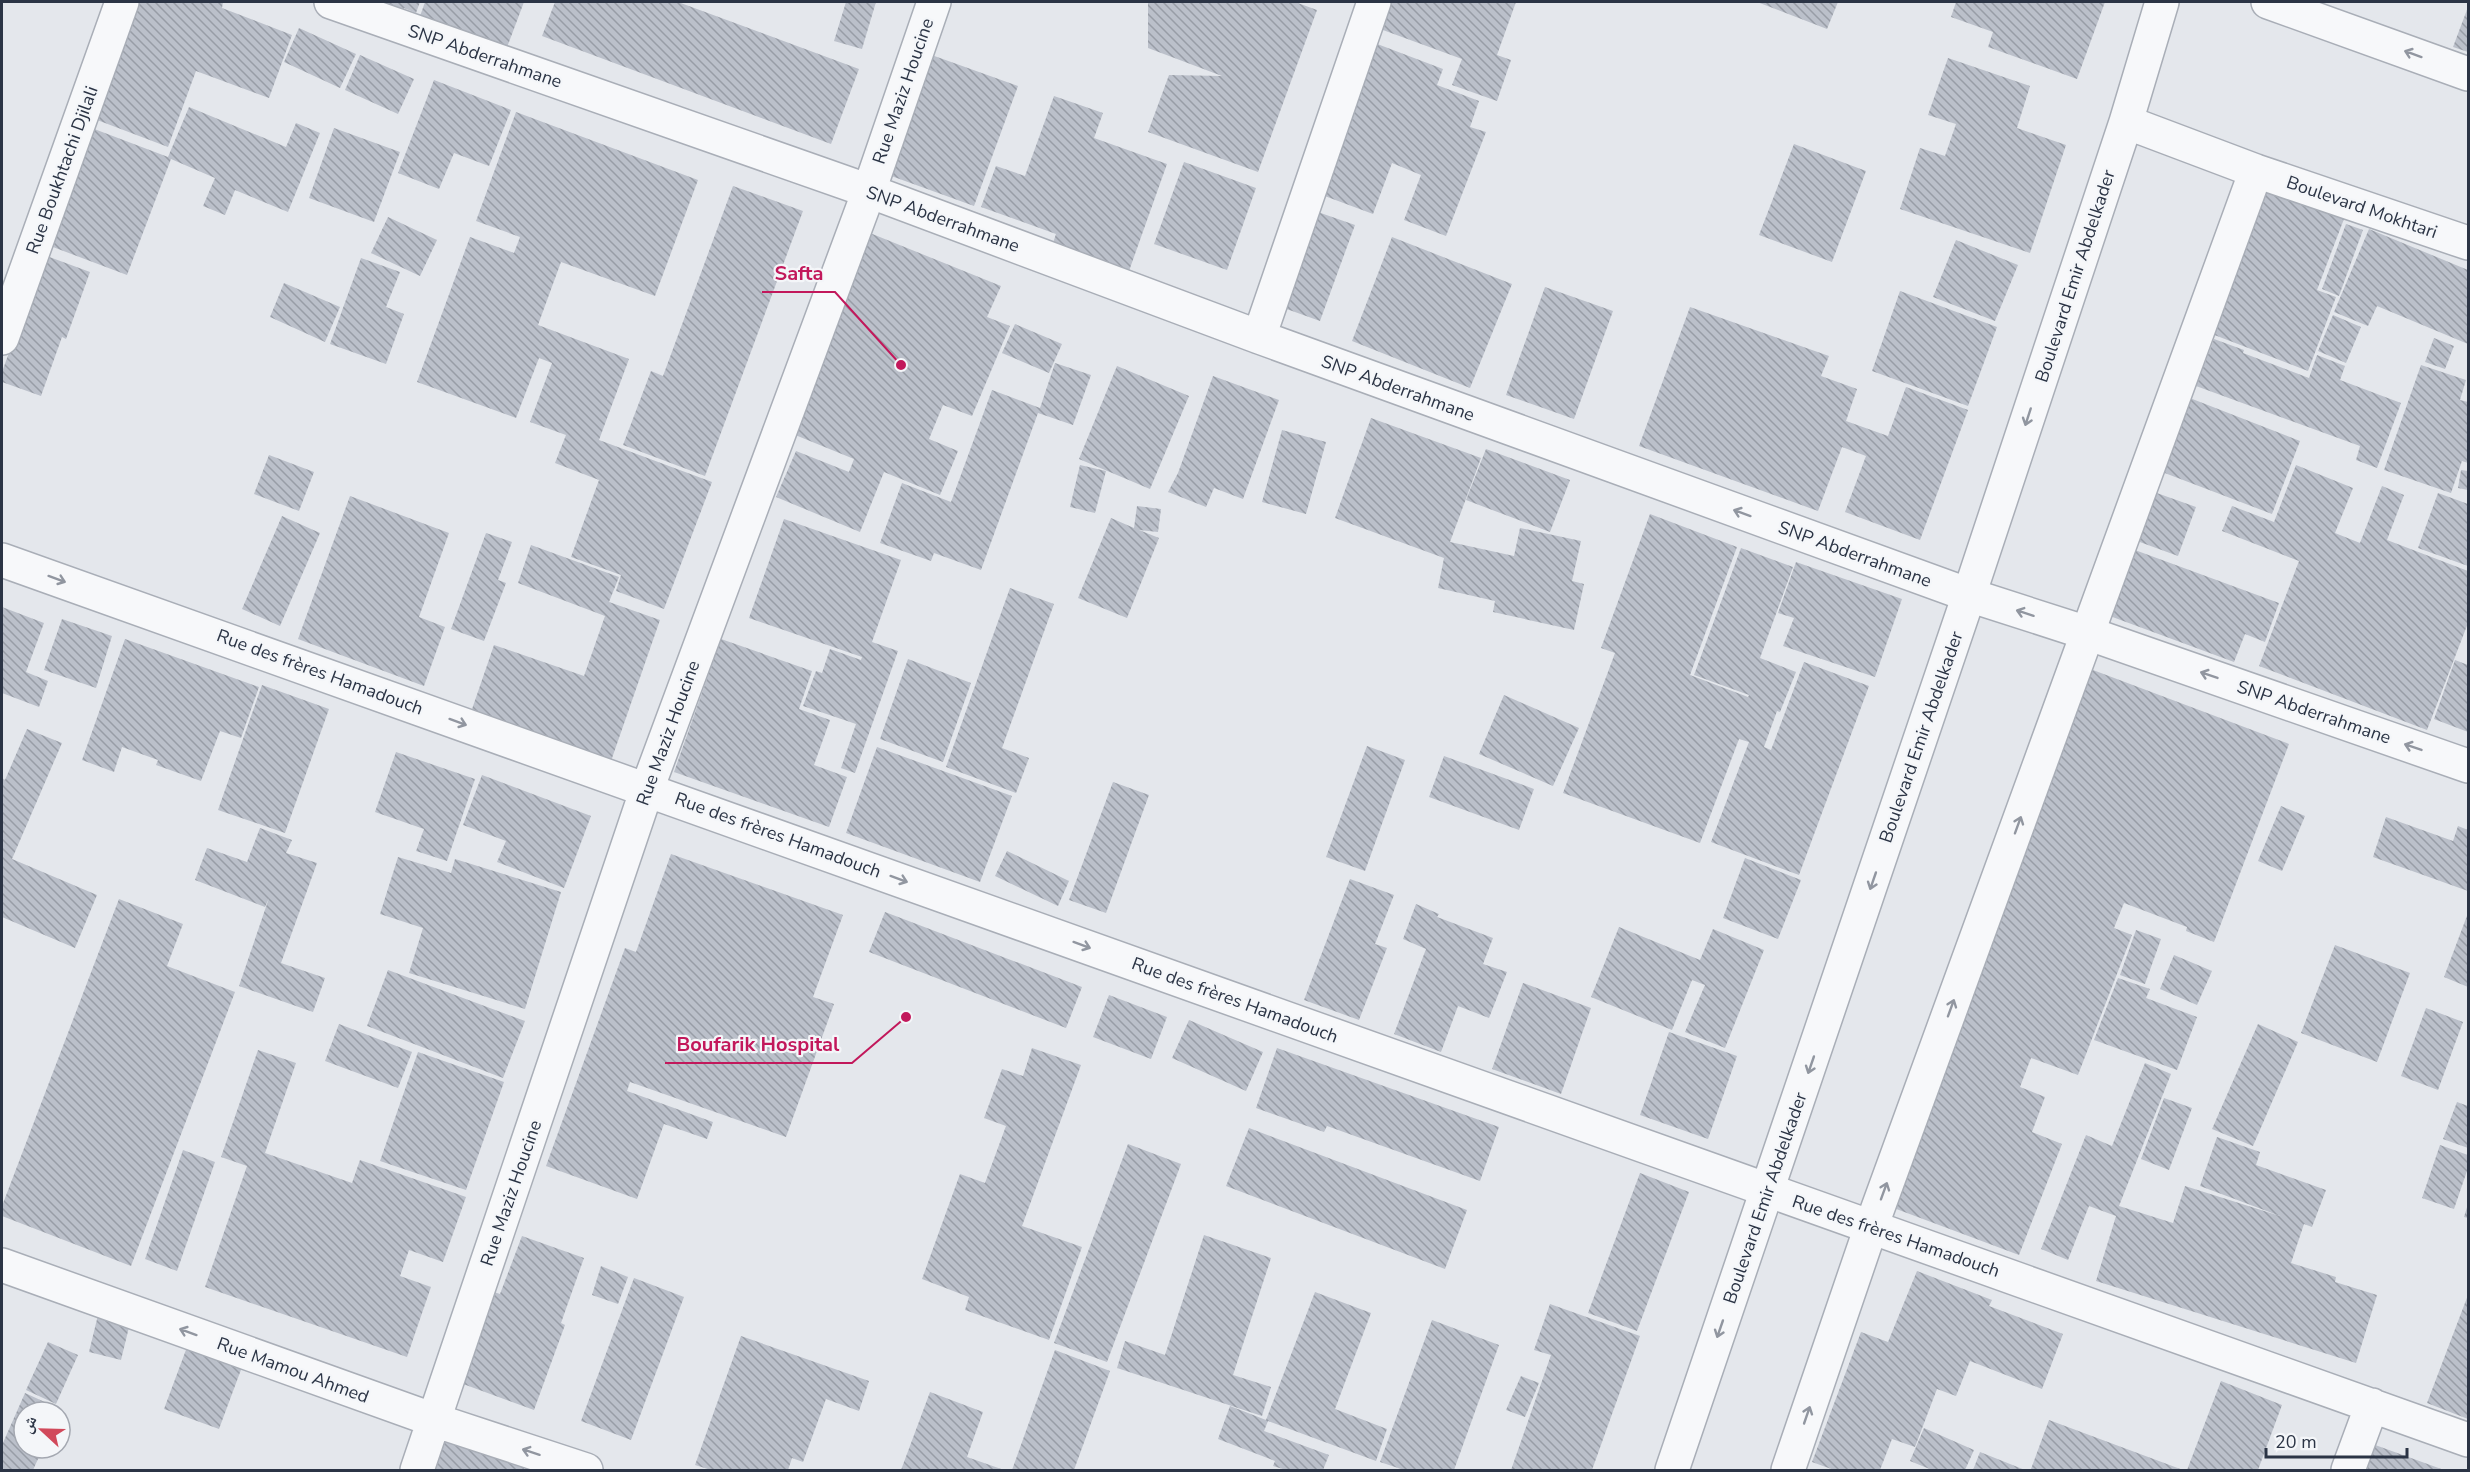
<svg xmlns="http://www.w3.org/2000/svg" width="2470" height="1472" font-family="'Nunito Sans','Noto Naskh Arabic',sans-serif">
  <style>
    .building { fill: url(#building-back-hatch) }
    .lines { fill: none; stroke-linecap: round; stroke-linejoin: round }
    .minor-casing { stroke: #a9aeb7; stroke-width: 36 }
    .tertiary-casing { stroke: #a9aeb7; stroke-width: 36 }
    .minor { stroke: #f7f8fa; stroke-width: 33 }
    .tertiary { stroke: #f7f8fa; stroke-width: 33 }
    .oneway { stroke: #9196a0 }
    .labels { text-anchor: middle; stroke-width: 4.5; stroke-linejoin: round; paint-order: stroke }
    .street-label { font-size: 18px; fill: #2b3445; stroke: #f4f6f9 }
    .leader { fill: none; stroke: #c2185b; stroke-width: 2 }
    .callout-dot { fill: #c2185b; stroke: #f4f6f9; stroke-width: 2 }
    .callout-label { font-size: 20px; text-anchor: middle; font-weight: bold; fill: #c2185b; stroke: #f4f6f9; stroke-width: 4.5; stroke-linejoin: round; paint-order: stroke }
  </style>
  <defs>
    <pattern id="building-back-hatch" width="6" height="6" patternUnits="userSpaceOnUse" patternTransform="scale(1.5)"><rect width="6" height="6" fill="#bbc0ca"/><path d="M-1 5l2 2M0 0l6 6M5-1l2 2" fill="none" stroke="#989da6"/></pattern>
  </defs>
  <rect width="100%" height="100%" fill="#e4e7ec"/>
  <path class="building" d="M 126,2 L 223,2 L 222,8 L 292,35 L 269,98 L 196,71 L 168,147 L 84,115 Z
    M 369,2 L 420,2 L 416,13 L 404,8 L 402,14 Z
    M 425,2 L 524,2 L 506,50 L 419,19 Z
    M 555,2 L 678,2 L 859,69 L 831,144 L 542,36 Z
    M 846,2 L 876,2 L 862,49 L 834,41 Z
    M 1148,2 L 1295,2 L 1317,10 L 1258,172 L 1148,132 L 1169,75 L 1222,76 L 1148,48 Z
    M 1380,2 L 1516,2 L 1497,55 L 1511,60 L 1497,101 L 1452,85 L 1462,59 L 1372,26 Z
    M 1757,2 L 1838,2 L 1827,29 Z
    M 1956,2 L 2105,2 L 2077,79 L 1988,47 L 1993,32 L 1951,17 Z
    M 2468,7 L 2468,52 L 2453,47 Z
    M 299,28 L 356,54 L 340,88 L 284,62 Z
    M 1372,42 L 1443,69 L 1437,85 L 1479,101 L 1470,127 L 1486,132 L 1446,236 L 1404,220 L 1421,175 L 1392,163 L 1373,214 L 1314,192 Z
    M 926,53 L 1018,86 L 974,206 L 883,173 Z
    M 360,55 L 414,79 L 398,114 L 345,90 Z
    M 1948,58 L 2030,86 L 2017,128 L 2066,145 L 2030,253 L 1900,209 L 1920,148 L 1945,156 L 1956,124 L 1928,115 Z
    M 434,80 L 511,110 L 489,166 L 454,153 L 439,189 L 398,173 Z
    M 1054,96 L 1103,113 L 1094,138 L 1167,164 L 1129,271 L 1053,243 L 1056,234 L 981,207 L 996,166 L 1025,176 Z
    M 189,107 L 286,147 L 296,123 L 320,133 L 288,212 L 235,190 L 225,215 L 203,206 L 215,178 L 171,159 L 127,275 L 45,244 L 89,127 L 168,157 Z
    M 516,112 L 698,180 L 655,296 L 561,262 L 538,325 L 629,359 L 599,440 L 712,482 L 664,609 L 616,591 L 621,575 L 571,557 L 599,480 L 555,463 L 566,435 L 530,422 L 552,363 L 539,358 L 516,418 L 417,382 L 470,237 L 514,253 L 520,237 L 476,221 Z
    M 334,128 L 400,152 L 374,222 L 309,198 Z
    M 1794,144 L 1866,171 L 1832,262 L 1759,235 Z
    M 1184,162 L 1256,188 L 1227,270 L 1154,244 Z
    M 733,186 L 803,211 L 705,476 L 623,445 L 651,371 L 663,376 Z
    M 2259,186 L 2344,219 L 2317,290 L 2336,297 L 2308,371 L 2204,331 Z
    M 1315,211 L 1355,225 L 1320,321 L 1281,307 Z
    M 388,217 L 437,240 L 420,276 L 371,253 Z
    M 2346,224 L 2363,230 L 2339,296 L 2322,289 Z
    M 2369,229 L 2468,270 L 2468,344 L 2377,306 L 2368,326 L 2334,312 Z
    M 865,231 L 1001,286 L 987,317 L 1010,326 L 972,416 L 943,405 L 929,439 L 958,451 L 940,495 L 884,472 L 860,532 L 776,497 L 796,451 L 849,472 L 854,459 L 783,430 Z
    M 1392,237 L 1512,284 L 1470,388 L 1352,341 Z
    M 1956,240 L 2018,265 L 1995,321 L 1933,297 Z
    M 44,255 L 90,272 L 66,339 L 62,337 L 41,396 L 2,382 L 2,372 Z
    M 361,258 L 400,272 L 386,307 L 404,314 L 386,364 L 330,344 Z
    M 284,283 L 340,307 L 325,342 L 270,317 Z
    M 1545,287 L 1613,311 L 1574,419 L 1506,395 Z
    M 1900,291 L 1997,327 L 1968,406 L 1872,371 Z
    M 1690,307 L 1829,356 L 1821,376 L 1857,389 L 1846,421 L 1888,436 L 1906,387 L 1968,410 L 1920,540 L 1845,512 L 1866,456 L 1842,447 L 1818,511 L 1639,446 Z
    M 2333,315 L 2361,327 L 2346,363 L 2318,351 Z
    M 1015,324 L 1062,344 L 1049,373 L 1002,353 Z
    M 2434,338 L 2454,346 L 2445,369 L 2425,362 Z
    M 2214,339 L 2244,350 L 2243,353 L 2309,378 L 2317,355 L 2345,366 L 2340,380 L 2401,403 L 2377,468 L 2356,460 L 2360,446 L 2196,386 Z
    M 1055,363 L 1091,375 L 1073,425 L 1038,413 L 981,570 L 934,553 L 931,561 L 880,543 L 902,483 L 951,502 L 992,390 L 1040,408 Z
    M 2421,365 L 2466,380 L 2460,400 L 2468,402 L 2468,463 L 2462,461 L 2451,493 L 2384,470 Z
    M 1117,366 L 1189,396 L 1150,489 L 1079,459 Z
    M 1213,376 L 1279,400 L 1243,499 L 1214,488 L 1206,507 L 1168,492 L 1178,473 Z
    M 2177,393 L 2300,441 L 2272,514 L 2149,467 Z
    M 1371,418 L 1481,458 L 1450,542 L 1514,556 L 1520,528 L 1581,541 L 1572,581 L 1584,584 L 1574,630 L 1493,612 L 1495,601 L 1438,588 L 1444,558 L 1335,518 Z
    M 1282,430 L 1326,442 L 1306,514 L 1262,502 Z
    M 1486,449 L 1570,480 L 1550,532 L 1466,500 Z
    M 269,455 L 314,472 L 299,511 L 254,494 Z
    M 1080,465 L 1106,471 L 1095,513 L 1070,507 Z
    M 2296,465 L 2353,488 L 2335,533 L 2360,543 L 2382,486 L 2404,495 L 2387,540 L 2468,571 L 2468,623 L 2427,730 L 2259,666 L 2299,561 L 2222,531 L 2232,506 L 2274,522 Z
    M 2461,470 L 2468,471 L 2468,490 L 2458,488 Z
    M 2154,492 L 2196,507 L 2178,556 L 2137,541 Z
    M 2438,493 L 2468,504 L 2468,566 L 2418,548 Z
    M 350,496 L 449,533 L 419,617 L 445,627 L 424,686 L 298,639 Z
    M 1137,506 L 1161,509 L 1158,532 L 1139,530 L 1159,538 L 1127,618 L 1078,598 L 1111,518 L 1134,528 Z
    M 1650,514 L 1737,547 L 1690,675 L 1748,697 L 1749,695 L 1694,675 L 1741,548 L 1793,567 L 1760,658 L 1796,672 L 1780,712 L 1777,711 L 1764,747 L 1771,750 L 1804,662 L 1869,686 L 1799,875 L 1711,842 L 1749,742 L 1739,739 L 1700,843 L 1563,793 L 1615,653 L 1601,648 Z
    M 282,516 L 320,533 L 280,626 L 242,609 Z
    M 784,519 L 901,560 L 872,642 L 898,651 L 855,773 L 841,768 L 856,724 L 803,706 L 816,671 L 822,673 L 830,649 L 861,660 L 862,657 L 749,618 Z
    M 486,533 L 512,542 L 498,580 L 506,583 L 484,641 L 451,629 Z
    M 531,545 L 619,577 L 609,602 L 660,620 L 611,761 L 471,712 L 494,645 L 584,676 L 605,616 L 518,583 Z
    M 2124,546 L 2279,603 L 2265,642 L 2245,634 L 2234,662 L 2099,612 Z
    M 1796,562 L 1902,599 L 1875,677 L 1783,646 L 1794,618 L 1778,613 Z
    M 1010,588 L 1054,604 L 1002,748 L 1029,758 L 1016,793 L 946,767 Z
    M 2,607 L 44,623 L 26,672 L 48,681 L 39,707 L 2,693 Z
    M 62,619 L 112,636 L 96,688 L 44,670 Z
    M 125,639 L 259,687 L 241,738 L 220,731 L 201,781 L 156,765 L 158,760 L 122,747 L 114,772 L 82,760 Z
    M 721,639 L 812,671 L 799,709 L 830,720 L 814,765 L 847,777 L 829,827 L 674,772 Z
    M 908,659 L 971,683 L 943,762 L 880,739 Z
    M 2455,660 L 2468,665 L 2468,732 L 2434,719 Z
    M 2085,667 L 2289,744 L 2214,942 L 2186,931 L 2187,927 L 2124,903 L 2114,928 L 2132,935 L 2078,1075 L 2031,1058 L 2020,1087 L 2045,1097 L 2032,1132 L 2062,1144 L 2019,1255 L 1891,1207 Z
    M 262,685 L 329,709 L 285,833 L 218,810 Z
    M 1504,695 L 1579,728 L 1553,786 L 1479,754 Z
    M 27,729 L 62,743 L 12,859 L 97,895 L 75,948 L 2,917 L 2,778 L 5,780 Z
    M 1367,746 L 1405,760 L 1365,871 L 1326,857 Z
    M 877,747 L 1012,796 L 980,882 L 846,833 Z
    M 396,752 L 475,779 L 447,861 L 416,851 L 424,829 L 375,812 Z
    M 1444,756 L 1534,789 L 1519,830 L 1429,797 Z
    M 482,775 L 591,816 L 564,888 L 497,862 L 506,841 L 463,825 Z
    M 1113,782 L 1149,795 L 1106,913 L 1069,900 Z
    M 2281,806 L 2305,816 L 2282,871 L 2258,861 Z
    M 2386,817 L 2453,841 L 2458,826 L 2468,830 L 2468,891 L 2373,857 Z
    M 260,828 L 292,840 L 286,853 L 317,863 L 281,963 L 325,978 L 313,1012 L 239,986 L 269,898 L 265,907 L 195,880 L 207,848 L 247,862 Z
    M 1007,851 L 1069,881 L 1058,906 L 995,876 Z
    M 671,854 L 843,915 L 813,997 L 834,1004 L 786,1137 L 630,1082 L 627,1091 L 713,1122 L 707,1139 L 664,1124 L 637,1199 L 546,1166 L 625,948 L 636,952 Z
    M 398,857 L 451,873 L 455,859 L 561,892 L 525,1009 L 409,973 L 423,928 L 380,914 Z
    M 1745,858 L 1801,880 L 1778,939 L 1723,918 Z
    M 1350,879 L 1394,895 L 1375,944 L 1387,948 L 1359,1020 L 1304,1000 Z
    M 119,899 L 183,924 L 167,966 L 235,992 L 131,1266 L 2,1216 L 2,1206 Z
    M 1416,904 L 1439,914 L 1437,917 L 1493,938 L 1483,964 L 1507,972 L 1489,1018 L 1458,1006 L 1441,1052 L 1394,1034 L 1426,949 L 1403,939 Z
    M 885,912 L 1082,987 L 1066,1028 L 869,952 Z
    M 2468,913 L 2468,987 L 2444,977 Z
    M 1619,927 L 1700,960 L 1713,929 L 1764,950 L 1725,1048 L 1685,1032 L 1705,985 L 1692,980 L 1672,1030 L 1591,997 Z
    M 2136,930 L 2161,939 L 2145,984 L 2120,975 Z
    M 2335,945 L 2410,973 L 2377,1062 L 2301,1033 Z
    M 2174,955 L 2212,971 L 2197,1005 L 2160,989 Z
    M 388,970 L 525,1021 L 503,1078 L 367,1026 Z
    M 2118,978 L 2150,989 L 2146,998 L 2197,1017 L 2177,1070 L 2094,1040 Z
    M 1523,983 L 1591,1008 L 1561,1094 L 1492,1069 Z
    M 1109,995 L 1167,1017 L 1151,1059 L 1093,1037 Z
    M 2426,1008 L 2463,1022 L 2438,1090 L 2401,1076 Z
    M 1189,1020 L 1263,1052 L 1246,1091 L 1172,1058 Z
    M 339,1024 L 412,1052 L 398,1088 L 325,1061 Z
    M 2258,1024 L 2298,1042 L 2253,1146 L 2212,1129 Z
    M 1669,1032 L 1737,1056 L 1708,1139 L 1640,1115 Z
    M 1032,1048 L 1081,1065 L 1022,1226 L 1082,1247 L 1049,1340 L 965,1310 L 969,1297 L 922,1279 L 960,1174 L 985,1183 L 1006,1126 L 984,1118 L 1002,1069 L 1023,1076 Z
    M 1277,1048 L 1499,1127 L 1480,1181 L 1327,1126 L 1324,1132 L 1256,1108 Z
    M 258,1050 L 296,1063 L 265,1153 L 352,1183 L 360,1160 L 466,1197 L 443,1262 L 409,1250 L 400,1276 L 431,1287 L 407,1357 L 205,1287 L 247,1166 L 221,1157 Z
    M 418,1052 L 504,1082 L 466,1190 L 380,1161 Z
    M 2145,1063 L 2171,1074 L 2119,1206 L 2173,1223 L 2185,1186 L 2280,1216 L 2200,1186 L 2217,1137 L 2260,1152 L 2256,1165 L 2326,1190 L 2312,1227 L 2304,1224 L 2291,1263 L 2336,1277 L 2335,1282 L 2377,1295 L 2356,1363 L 2096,1281 L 2116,1216 L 2089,1206 L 2068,1260 L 2041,1249 L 2086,1135 L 2112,1146 Z
    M 2164,1098 L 2192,1108 L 2169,1170 L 2141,1159 Z
    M 2457,1102 L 2468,1106 L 2468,1148 L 2443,1139 Z
    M 1249,1128 L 1467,1210 L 1445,1269 L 1226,1186 Z
    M 1128,1144 L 1181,1164 L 1107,1362 L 1054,1343 Z
    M 2440,1145 L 2468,1155 L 2468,1168 L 2454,1209 L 2422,1198 Z
    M 183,1150 L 215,1162 L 177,1271 L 145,1259 Z
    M 1640,1173 L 1689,1192 L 1637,1331 L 1588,1313 Z
    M 2468,1204 L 2468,1218 L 2464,1217 Z
    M 1204,1235 L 1271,1258 L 1233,1375 L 1271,1387 L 1262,1416 L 1117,1368 L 1125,1341 L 1165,1355 Z
    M 522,1236 L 584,1258 L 561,1323 L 565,1325 L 534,1410 L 455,1381 L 488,1290 L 500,1294 Z
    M 601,1266 L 628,1277 L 618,1304 L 592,1295 Z
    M 1917,1271 L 1992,1300 L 1989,1306 L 2063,1334 L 2042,1389 L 1970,1361 L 1956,1396 L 1937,1389 L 1915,1447 L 1892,1439 L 1880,1470 L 1834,1470 L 1812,1462 L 1861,1332 L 1888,1342 Z
    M 634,1278 L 684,1297 L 631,1440 L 581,1421 Z
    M 1315,1292 L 1371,1313 L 1335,1409 L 1387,1429 L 1376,1461 L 1268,1421 L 1264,1431 L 1329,1455 L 1323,1470 L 1286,1470 L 1273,1466 L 1275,1461 L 1218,1439 L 1230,1406 L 1266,1420 Z
    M 2468,1295 L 2468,1419 L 2427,1403 Z
    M 1550,1304 L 1640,1336 L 1592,1470 L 1511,1470 L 1551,1355 L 1534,1350 Z
    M 98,1315 L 130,1323 L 121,1360 L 89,1352 Z
    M 1432,1320 L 1499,1345 L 1454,1470 L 1404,1470 L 1380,1462 Z
    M 741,1336 L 869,1381 L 859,1411 L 826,1399 L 803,1462 L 792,1458 L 788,1470 L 711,1470 L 695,1465 Z
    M 190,1339 L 245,1359 L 219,1429 L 164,1409 Z
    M 48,1342 L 78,1355 L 56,1404 L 26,1390 Z
    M 1055,1350 L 1110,1371 L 1074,1470 L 1012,1470 Z
    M 1521,1376 L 1539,1383 L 1525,1417 L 1506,1410 Z
    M 2221,1381 L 2282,1405 L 2258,1470 L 2187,1470 Z
    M 930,1392 L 983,1412 L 967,1457 L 1004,1470 L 901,1470 Z
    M 25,1393 L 60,1409 L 59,1412 L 24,1412 L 24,1448 L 43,1448 L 33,1470 L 2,1470 L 2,1445 Z
    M 2049,1420 L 2183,1470 L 2031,1469 Z
    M 1924,1428 L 1974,1450 L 1965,1470 L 1932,1470 L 1910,1461 Z
    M 2345,1434 L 2444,1470 L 2331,1470 Z
    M 444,1437 L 525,1467 L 523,1470 L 431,1470 Z
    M 1980,1452 L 2025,1470 L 1973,1470 Z"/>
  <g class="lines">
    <g class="minor-casing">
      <path id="minor" d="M 331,2 L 869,191 L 1259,337 L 1969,595 L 2087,633 L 2468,766
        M 1259,337 L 1374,2
        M 2,338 L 122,2
        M 2,560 L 2468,1440
        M 2,1265 L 434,1420 L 586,1470
        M 417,1470 L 647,789 L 869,191 L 934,2
        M 2348,1470 L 2372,1405"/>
    </g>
    <g class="tertiary-casing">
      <path id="tertiary" d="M 2268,2 L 2468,74
        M 2126,122 L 2256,171 L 2468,243
        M 1672,1470 L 1969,595 L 2126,122 L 2162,2
        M 1788,1470 L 1871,1227 L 2256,171"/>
    </g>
    <use href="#minor" class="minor"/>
    <use href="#tertiary" class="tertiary"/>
  </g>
  <defs><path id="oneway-shaft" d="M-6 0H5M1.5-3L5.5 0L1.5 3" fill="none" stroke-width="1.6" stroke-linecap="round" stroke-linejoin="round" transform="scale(1.5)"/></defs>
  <g class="oneway">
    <use href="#oneway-shaft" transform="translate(2413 54) rotate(-160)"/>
    <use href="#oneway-shaft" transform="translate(2028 417) rotate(108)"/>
    <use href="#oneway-shaft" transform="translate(1742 513) rotate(-160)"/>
    <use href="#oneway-shaft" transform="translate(57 579) rotate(20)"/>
    <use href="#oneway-shaft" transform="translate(2025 613) rotate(-162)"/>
    <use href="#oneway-shaft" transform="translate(2209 675) rotate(-161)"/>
    <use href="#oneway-shaft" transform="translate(458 722) rotate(20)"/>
    <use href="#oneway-shaft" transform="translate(2413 747) rotate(-161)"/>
    <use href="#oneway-shaft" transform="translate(2018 825) rotate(-70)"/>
    <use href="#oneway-shaft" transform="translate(899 879) rotate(20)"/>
    <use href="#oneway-shaft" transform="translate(1873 881) rotate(109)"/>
    <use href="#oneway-shaft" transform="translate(1082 945) rotate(20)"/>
    <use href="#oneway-shaft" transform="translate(1951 1008) rotate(-70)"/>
    <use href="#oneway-shaft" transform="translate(1811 1065) rotate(109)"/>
    <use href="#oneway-shaft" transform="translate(1884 1191) rotate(-70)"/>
    <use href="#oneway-shaft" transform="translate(1720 1329) rotate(109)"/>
    <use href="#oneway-shaft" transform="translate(188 1332) rotate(-160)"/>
    <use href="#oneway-shaft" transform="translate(1807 1415) rotate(-71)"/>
    <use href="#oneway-shaft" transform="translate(531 1452) rotate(-162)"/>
  </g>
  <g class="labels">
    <g class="street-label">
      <text transform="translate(485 56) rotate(19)" y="6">SNP Abderrahmane</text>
      <text transform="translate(903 91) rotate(-71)" y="6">Rue Maziz Houcine</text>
      <text transform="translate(62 170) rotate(-70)" y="6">Rue Boukhtachi Djilali</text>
      <text transform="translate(2362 207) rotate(19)" y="6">Boulevard Mokhtari</text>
      <text transform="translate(943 219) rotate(20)" y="6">SNP Abderrahmane</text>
      <text transform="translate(2075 276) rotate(-72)" y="6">Boulevard Emir Abdelkader</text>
      <text transform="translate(1398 388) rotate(20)" y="6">SNP Abderrahmane</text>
      <text transform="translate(1855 554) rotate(20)" y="6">SNP Abderrahmane</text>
      <text transform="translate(320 672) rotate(20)" y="6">Rue des frères Hamadouch</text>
      <text transform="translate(2314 712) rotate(19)" y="6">SNP Abderrahmane</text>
      <text transform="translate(668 733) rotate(-70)" y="6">Rue Maziz Houcine</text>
      <text transform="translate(1921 737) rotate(-71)" y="6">Boulevard Emir Abdelkader</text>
      <text transform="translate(778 835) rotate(20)" y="6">Rue des frères Hamadouch</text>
      <text transform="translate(1235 1000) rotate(20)" y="6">Rue des frères Hamadouch</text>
      <text transform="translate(511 1193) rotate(-71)" y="6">Rue Maziz Houcine</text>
      <text transform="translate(1765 1198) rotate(-71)" y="6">Boulevard Emir Abdelkader</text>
      <text transform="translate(1896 1236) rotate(19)" y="6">Rue des frères Hamadouch</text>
      <text transform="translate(293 1370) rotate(20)" y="6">Rue Mamou Ahmed</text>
    </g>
  </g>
  <path class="leader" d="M901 365L835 292H762M906 1017L852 1063H665"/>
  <g class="callout-dot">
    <circle cx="901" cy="365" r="6"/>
    <circle cx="906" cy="1017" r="6"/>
  </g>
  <g class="callout-label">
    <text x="799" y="280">Safta</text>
    <text x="758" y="1051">Boufarik Hospital</text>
  </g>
  <rect width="2470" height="1472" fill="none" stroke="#2b3445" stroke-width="6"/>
  <g transform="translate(42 1430) rotate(292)"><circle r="28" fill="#f4f6f9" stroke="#a4a8b1" stroke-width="1.5"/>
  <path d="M0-4.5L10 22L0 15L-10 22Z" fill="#d1495b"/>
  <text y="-9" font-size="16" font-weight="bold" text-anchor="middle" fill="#2b3445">ش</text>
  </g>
  <path d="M2266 1448v9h141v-9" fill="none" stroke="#2b3445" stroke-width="3"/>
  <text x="2275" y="1448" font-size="18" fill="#2b3445" stroke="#f4f6f9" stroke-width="4.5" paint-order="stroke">20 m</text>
</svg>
